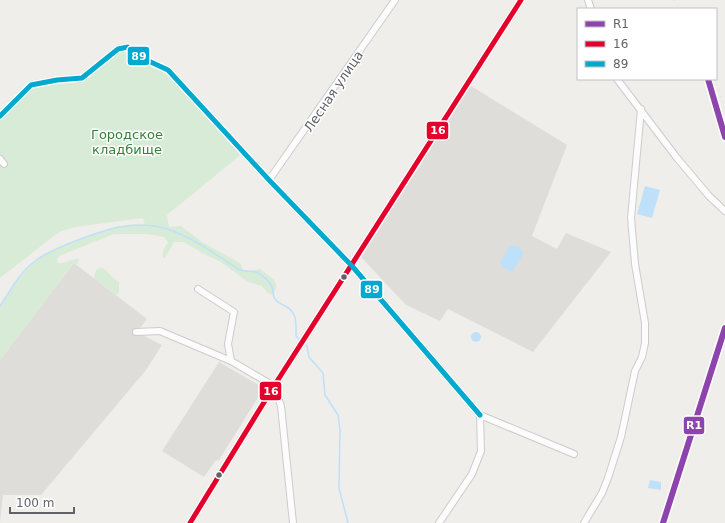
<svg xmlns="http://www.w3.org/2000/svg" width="725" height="523" font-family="'DejaVu Sans',sans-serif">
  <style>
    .industrial { fill: #dfddda }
    .green { fill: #d8ebd6 }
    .water { fill: #bfe0f9 }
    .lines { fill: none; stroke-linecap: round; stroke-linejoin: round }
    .stream { stroke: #bfe0f9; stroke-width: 1.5 }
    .minor-casing { stroke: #cbcccc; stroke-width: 8 }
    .minor { stroke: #fdfcfc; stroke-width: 6 }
    .rail { stroke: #e4e4e4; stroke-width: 1.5; stroke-dasharray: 1 5; stroke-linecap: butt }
    .bus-1-casing { stroke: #fff; stroke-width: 8 }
    .bus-2-casing { stroke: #fff; stroke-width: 8 }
    .bus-1 { stroke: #e4002b; stroke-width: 5 }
    .bus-2 { stroke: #00a9ce; stroke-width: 5 }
    .rail-1-casing { stroke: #fff; stroke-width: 9 }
    .rail-1 { stroke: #8e44ad; stroke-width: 6 }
    .bus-dot { fill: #5f6368; stroke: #fff; stroke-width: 1.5 }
    .labels { text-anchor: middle; stroke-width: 3; stroke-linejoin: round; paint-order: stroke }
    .street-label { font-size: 13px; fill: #5f6368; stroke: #fff }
    .park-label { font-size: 13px; fill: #348238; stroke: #fff }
    .line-badge { stroke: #fff; stroke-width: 1.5 }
    .badge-label { font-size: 11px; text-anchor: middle; font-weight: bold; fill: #fff }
  </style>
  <rect width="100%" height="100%" fill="#efeeea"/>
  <path class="industrial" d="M 468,84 L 567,145 L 532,236 L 557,249 L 566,233 L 611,252 L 533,352 L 448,309 L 440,321 L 406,305 L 359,255 Z
    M 74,263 L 147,319 L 137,332 L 162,345 L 146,370 L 41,495 L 3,495 L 0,523 L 0,360 Z
    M 219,362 L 264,388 L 219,460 L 215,461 L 204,477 L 162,451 Z"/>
  <path class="green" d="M 122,47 L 168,70 L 244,152 L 167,215 L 169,227 L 181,226 L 202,242 L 240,263 L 244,272 L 260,269 L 273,279 L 277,286 L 273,295 L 268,293 L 262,286 L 248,282 L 221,262 L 202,253 L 184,242 L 174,242 L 165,258 L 163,258 L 163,251 L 168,242 L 164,237 L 147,234 L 114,234 L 59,256 L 57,259 L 58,263 C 66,264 71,258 79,259 L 77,265 L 74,263 L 0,360 L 0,306 L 19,278 L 35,261 L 55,249 L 95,233 L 115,227 L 145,225 L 143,218 L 75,227 L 59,232 L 0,278 L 0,116 L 31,85 L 82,78 Z
    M 101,267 C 109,271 111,278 119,282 L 119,293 L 116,295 L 94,278 L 96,270 Z"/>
  <path class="water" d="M 645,186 L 660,190 L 652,218 L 637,214 Z
    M 510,245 L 520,247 L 524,253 L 512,272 L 504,268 L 500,263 Z
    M471 337a5 5 0 1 1 10 0a5 5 0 1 1-10 0Z
    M 650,480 L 661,482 L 661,490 L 648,488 Z"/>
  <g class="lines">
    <path class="stream" d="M 0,306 C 10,291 20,272 35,261 C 45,253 59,248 70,243 C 101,231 134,218 167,229 C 193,237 216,255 238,269 C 245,273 251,270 256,272 C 262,275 270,281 272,287 C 274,291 272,296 275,299 C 278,303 281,304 285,306 C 298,312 296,325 296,336 L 301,341
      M 304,343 L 307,346 L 309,357 L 323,373 L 325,395 L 338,415 L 340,430 L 339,488 L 348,523"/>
    <g class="minor-casing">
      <path id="minor" d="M 588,0 L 591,9
        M 617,79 L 677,158 L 709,196 L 725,211
        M 0,116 L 31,85 L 57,80 L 82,78 L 118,49 L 128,47 L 140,57 L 168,70 L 269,180 L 352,266 L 480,415
        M 0,159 L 4,164
        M 269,180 L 395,0
        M 198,289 L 234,312 L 228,344 L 231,361
        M 136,332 L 160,331 L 231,361 L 274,386 L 281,406 L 293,523
        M 480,415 L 574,454
        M 190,523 L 274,386 L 521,0
        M 439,523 L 472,474 L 481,451 L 480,415
        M 584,523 L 602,493 L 608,478 L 621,437 L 635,371 L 642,357 L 645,343 L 645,323 L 635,264 L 631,218 L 641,109"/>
    </g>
    <use href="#minor" class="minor"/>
    <path class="rail" d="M 674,0 L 681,9
      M 708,79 L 725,137
      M 715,79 L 725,108
      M 663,523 L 725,328"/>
    <g class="bus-1-casing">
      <path id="bus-1" d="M 190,523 L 274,386 L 521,0"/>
    </g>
    <g class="bus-2-casing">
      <path id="bus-2" d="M 0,116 L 31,85 L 57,80 L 82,78 L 118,49 L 128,47 L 140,57 L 168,70 L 269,180 L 352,266 L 480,415"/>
    </g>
    <use href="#bus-1" class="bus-1"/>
    <use href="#bus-2" class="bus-2"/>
    <g class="rail-1-casing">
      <path id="rail-1" d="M 708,79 L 725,137
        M 663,523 L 725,328"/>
    </g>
    <use href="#rail-1" class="rail-1"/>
  </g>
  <g class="bus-dot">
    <circle cx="344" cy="277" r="3.5"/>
    <circle cx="219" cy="475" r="3.5"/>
  </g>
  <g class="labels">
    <g class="street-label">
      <text transform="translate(333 91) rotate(-56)" y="5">Лесная улица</text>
    </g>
    <g class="park-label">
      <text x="127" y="139">Городское<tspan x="127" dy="15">кладбище</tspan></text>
    </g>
  </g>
  <g class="line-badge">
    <rect x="127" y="46" width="23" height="20" rx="4" fill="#00a9ce"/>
    <rect x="426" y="121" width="23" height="19" rx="4" fill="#e4002b"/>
    <rect x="360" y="280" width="23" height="19" rx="4" fill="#00a9ce"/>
    <rect x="259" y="381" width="23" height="20" rx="4" fill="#e4002b"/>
    <rect x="683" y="416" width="22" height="19" rx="4" fill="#8e44ad"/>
  </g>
  <g class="badge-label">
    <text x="139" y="60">89</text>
    <text x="438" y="134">16</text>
    <text x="372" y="293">89</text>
    <text x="271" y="395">16</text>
    <text x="694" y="429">R1</text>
  </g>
  <rect x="577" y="8" width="140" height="72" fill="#ffffff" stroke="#bfc1c3"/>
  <rect x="585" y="21" width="20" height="6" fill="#8e44ad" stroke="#bfc1c3"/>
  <text x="613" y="28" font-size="12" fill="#5f6368">R1</text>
  <rect x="585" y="41" width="20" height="6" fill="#e4002b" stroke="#bfc1c3"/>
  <text x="613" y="48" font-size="12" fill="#5f6368">16</text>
  <rect x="585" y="61" width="20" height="6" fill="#00a9ce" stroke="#bfc1c3"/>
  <text x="613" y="68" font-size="12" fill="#5f6368">89</text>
  <path d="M10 507v6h64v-6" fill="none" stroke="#5f6368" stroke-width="2"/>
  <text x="16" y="507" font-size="12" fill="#5f6368" stroke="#ffffff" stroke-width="3" paint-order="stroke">100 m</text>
</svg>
